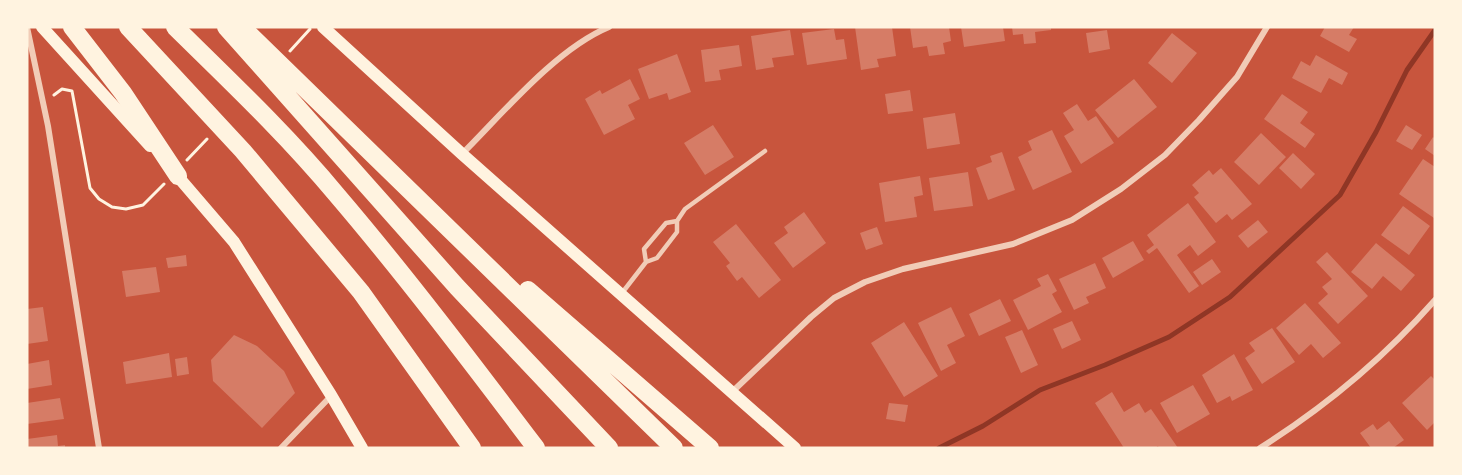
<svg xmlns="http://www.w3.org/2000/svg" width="1462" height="475" font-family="Quicksand,sans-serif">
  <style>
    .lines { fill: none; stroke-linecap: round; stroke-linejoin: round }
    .stream { stroke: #8f3625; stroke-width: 5 }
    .building { fill: #d67c66 }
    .path { stroke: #fff3e0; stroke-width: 3 }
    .service { stroke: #f1ccb7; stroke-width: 4.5 }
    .minor { stroke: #f1ccb7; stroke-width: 6 }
    .secondary { stroke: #fff3e0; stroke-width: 12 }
    .motorway { stroke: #fff3e0; stroke-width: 18 }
  </style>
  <rect width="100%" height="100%" fill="#c8553d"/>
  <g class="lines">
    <path class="stream" d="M 939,448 L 983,426 L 1040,390 L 1105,365 L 1169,337 L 1230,297 L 1340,195 L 1376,132 L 1407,70 L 1435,30"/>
  </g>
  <path class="building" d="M 855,27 L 892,27 L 896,56 L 877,59 L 879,67 L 861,70 Z
    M 910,27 L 949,27 L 951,41 L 943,43 L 945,54 L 929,56 L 927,46 L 913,48 Z
    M 961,27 L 1003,27 L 1005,41 L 964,47 Z
    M 1012,27 L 1051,27 L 1051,30 L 1035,32 L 1036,43 L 1024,44 L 1023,34 L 1013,35 Z
    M 1325,27 L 1354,27 L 1349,35 L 1357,39 L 1349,52 L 1320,36 Z
    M 834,29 L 836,40 L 844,39 L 847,59 L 807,65 L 802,33 Z
    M 790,30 L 794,55 L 772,58 L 774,67 L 756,70 L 751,36 Z
    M 1107,30 L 1110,49 L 1089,53 L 1086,33 Z
    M 1172,33 L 1197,53 L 1172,83 L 1148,63 Z
    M 739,45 L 742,66 L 719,70 L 721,80 L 705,82 L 701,50 Z
    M 677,54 L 691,92 L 669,100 L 667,93 L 649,99 L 638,69 Z
    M 1316,55 L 1348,73 L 1342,85 L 1329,78 L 1321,93 L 1292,78 L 1301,61 L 1310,66 Z
    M 630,79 L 640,99 L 628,105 L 635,119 L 604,135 L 585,99 L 600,90 L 602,94 Z
    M 1134,79 L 1157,107 L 1118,138 L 1095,110 Z
    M 910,90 L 913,111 L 888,114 L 885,94 Z
    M 1282,94 L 1308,112 L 1300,123 L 1315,134 L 1305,148 L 1264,119 Z
    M 1077,104 L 1088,121 L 1096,116 L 1114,143 L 1081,164 L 1064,136 L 1074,130 L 1063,113 Z
    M 955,113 L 960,144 L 927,149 L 923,118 Z
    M 713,125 L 734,157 L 705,175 L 684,143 Z
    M 1406,125 L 1422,135 L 1412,150 L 1396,141 Z
    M 1052,130 L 1072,172 L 1033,190 L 1018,157 L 1032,150 L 1028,141 Z
    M 1261,133 L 1286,157 L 1259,185 L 1234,162 Z
    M 1433,137 L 1435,139 L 1435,156 L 1425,149 Z
    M 1002,152 L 1015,190 L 988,200 L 976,168 L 992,162 L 990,156 Z
    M 1293,153 L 1315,174 L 1301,189 L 1279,168 Z
    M 1423,159 L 1435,167 L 1434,218 L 1399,194 Z
    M 1221,168 L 1252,204 L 1232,220 L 1227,214 L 1216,223 L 1194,197 L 1199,193 L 1192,185 L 1209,170 L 1213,175 Z
    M 968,172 L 973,206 L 934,211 L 929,178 Z
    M 920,176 L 923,195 L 914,197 L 917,217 L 885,222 L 879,183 Z
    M 1188,203 L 1216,242 L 1198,256 L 1190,245 L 1177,255 L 1199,286 L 1189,293 L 1157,248 L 1149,254 L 1146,251 L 1154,245 L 1147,235 Z
    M 1403,206 L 1430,226 L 1409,255 L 1381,235 Z
    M 804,212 L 826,243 L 793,268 L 774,243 L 788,233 L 784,227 Z
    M 1258,220 L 1268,232 L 1248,248 L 1238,236 Z
    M 736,224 L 781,280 L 759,298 L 742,277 L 737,281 L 726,266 L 730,263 L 713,242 Z
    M 877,227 L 883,244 L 866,250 L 860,233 Z
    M 1133,241 L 1144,260 L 1113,278 L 1102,258 Z
    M 1376,243 L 1415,275 L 1401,291 L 1383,276 L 1372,289 L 1351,272 Z
    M 1327,252 L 1368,296 L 1338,324 L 1318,303 L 1328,294 L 1322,287 L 1332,279 L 1316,262 Z
    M 186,255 L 187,266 L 168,268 L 166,258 Z
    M 1212,259 L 1221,272 L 1202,285 L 1193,272 Z
    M 1095,263 L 1106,288 L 1086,297 L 1089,303 L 1074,310 L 1059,279 Z
    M 156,267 L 160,292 L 126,297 L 122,271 Z
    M 1048,274 L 1057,291 L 1052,294 L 1062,312 L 1028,330 L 1013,300 L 1041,286 L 1037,279 Z
    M 1000,299 L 1011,321 L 979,336 L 969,314 Z
    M 1305,303 L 1341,343 L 1323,358 L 1311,344 L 1299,355 L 1276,328 Z
    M 43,307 L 48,341 L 27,344 L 27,309 Z
    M 951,307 L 965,336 L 947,345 L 956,363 L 941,371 L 918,323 Z
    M 1072,321 L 1081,340 L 1062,349 L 1053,329 Z
    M 904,322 L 938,376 L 904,397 L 871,343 Z
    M 1272,328 L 1295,362 L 1262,384 L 1245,358 L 1255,351 L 1249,343 Z
    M 1022,330 L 1038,365 L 1021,373 L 1005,337 Z
    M 234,335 L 257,346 L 284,371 L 295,393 L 262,428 L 213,381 L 211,360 Z
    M 169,353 L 172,377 L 126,384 L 123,362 Z
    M 1234,354 L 1253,390 L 1232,401 L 1230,396 L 1217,403 L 1202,375 Z
    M 187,357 L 189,374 L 177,376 L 175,359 Z
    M 49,360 L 52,385 L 27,389 L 27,364 Z
    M 1431,376 L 1435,380 L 1435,422 L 1427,430 L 1402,403 Z
    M 1193,385 L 1210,414 L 1177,433 L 1160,403 Z
    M 1112,392 L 1124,412 L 1139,403 L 1145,413 L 1151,409 L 1178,448 L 1159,448 L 1158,446 L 1155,448 L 1124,448 L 1095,403 Z
    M 60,398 L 64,419 L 27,424 L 27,403 Z
    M 889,403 L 908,405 L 905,422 L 886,419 Z
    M 1389,421 L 1404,440 L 1393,448 L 1371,448 L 1360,433 L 1373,424 L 1377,430 Z
    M 57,435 L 58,446 L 65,445 L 65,448 L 27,448 L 27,439 Z"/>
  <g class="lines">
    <path class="path" d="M 290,51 L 310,29
      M 54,95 L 62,89 L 72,91 L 90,188 L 99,199 L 112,207 L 126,209 L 143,205 L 164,184
      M 187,160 L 207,139"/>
    <path class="service" d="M 677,221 L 685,209 L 765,151
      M 622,293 L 646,262 L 657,258 L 677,232 L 677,221 L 666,223 L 644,249 L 646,262"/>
    <path class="minor" d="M 27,27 L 48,126 L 99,448
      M 462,154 C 503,113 556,49 609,27
      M 732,392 L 811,317 L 834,298 L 865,282 L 903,269 L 1013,244 L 1072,220 L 1121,189 L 1165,155 L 1199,120 L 1237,77 L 1267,27
      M 281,448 L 331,396
      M 1260,448 C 1325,407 1384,358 1435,300"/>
    <path class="secondary" d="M 42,27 L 150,146
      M 323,27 L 462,154 L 795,448
      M 174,172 L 234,242 L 331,395 L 362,448"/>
    <path class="motorway" d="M 72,27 L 123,93 L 178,176
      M 128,27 L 243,151 L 361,292 L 472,448
      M 175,27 C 230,81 287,135 336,194 C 406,276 471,362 536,448
      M 226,27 L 457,287 L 609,448
      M 242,27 L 674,448
      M 528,290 L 710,448"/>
  </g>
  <rect width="1462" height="475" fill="none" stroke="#fff3e0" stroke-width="57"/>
</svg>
